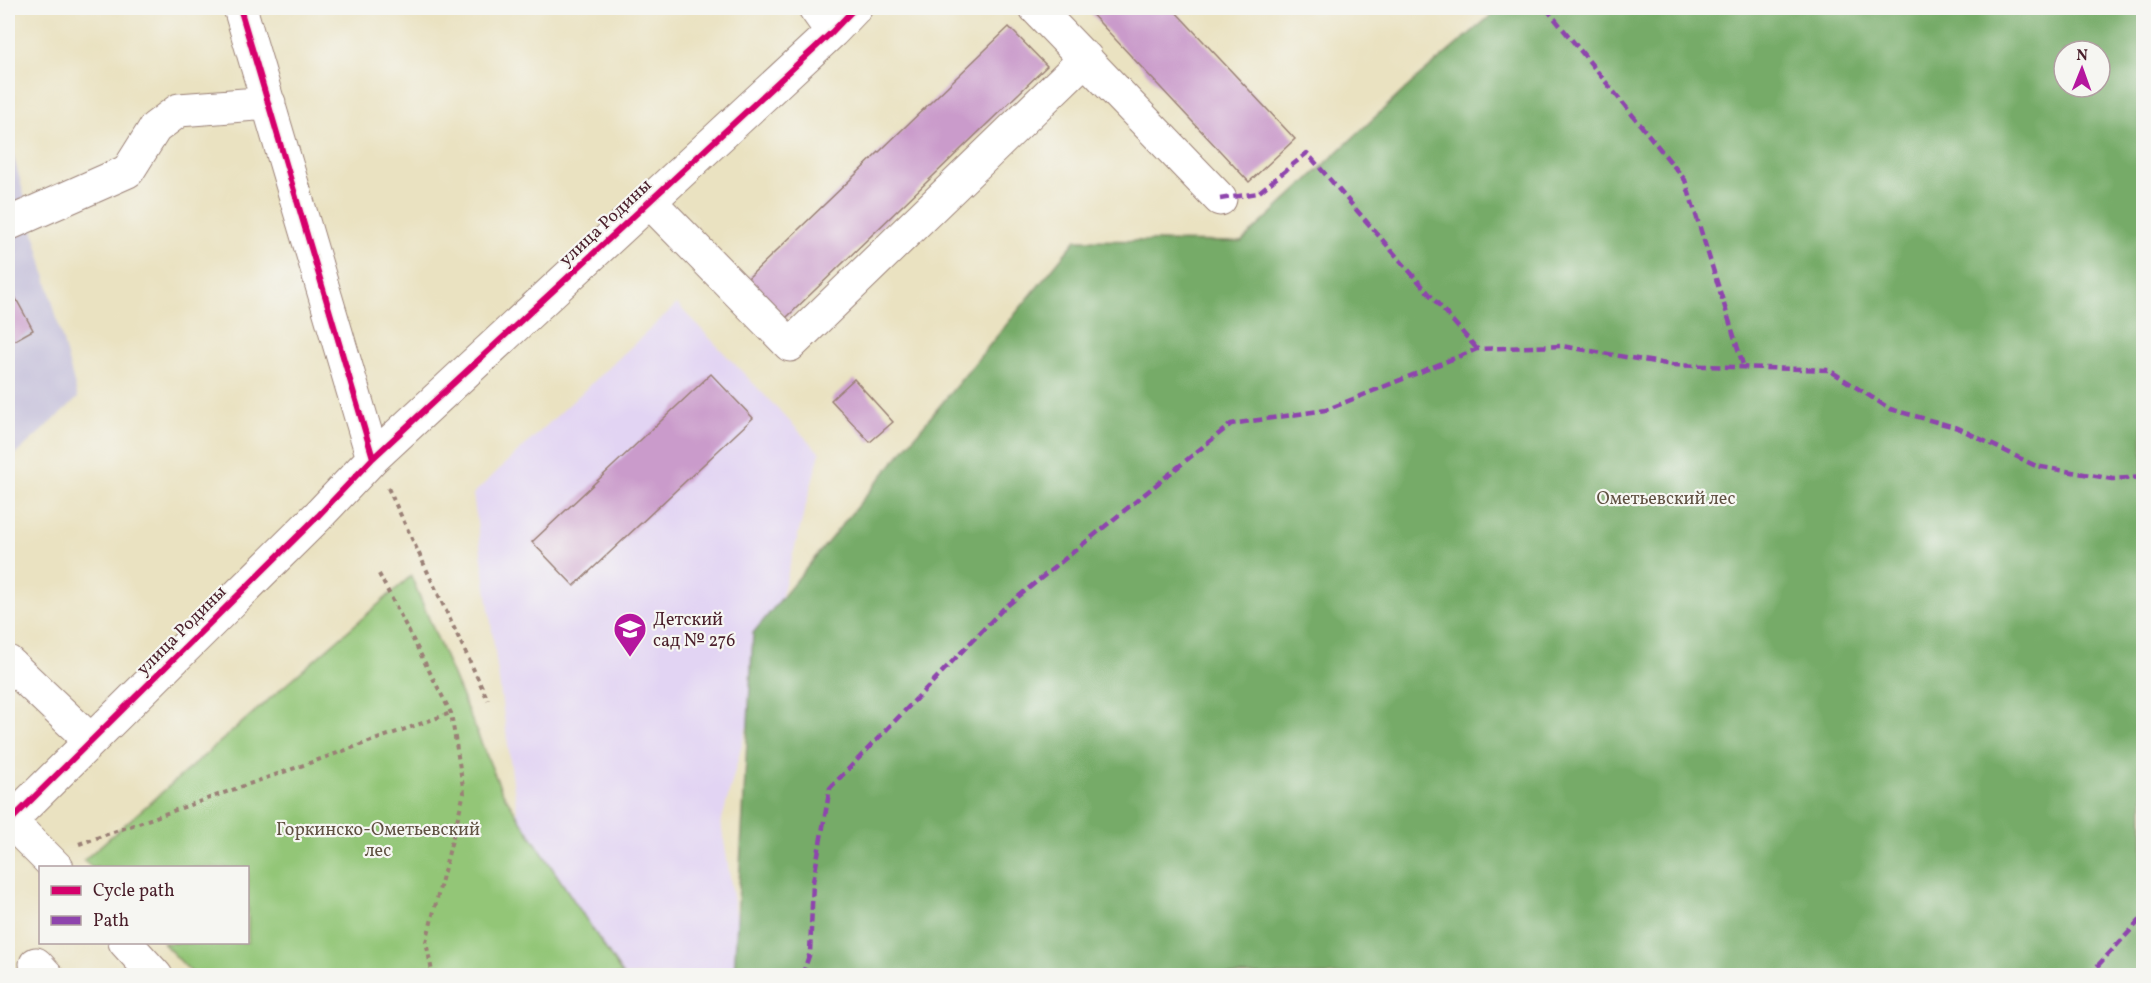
<svg xmlns="http://www.w3.org/2000/svg" width="2151" height="983" font-family="Vollkorn,serif">
  <style>
    .built { fill: #e2d4f3 }
    .industrial { fill: #c5c0da }
    .green { fill: #93c677; stroke: #6e7251; stroke-width: 1.5 }
    .forest { fill: #76ab68; stroke: #60654a; stroke-width: 1.5; fill-rule: evenodd }
    .building { fill: #ca9bcb }
    .lines { fill: none; stroke-linecap: round; stroke-linejoin: round }
    .minor-casing { stroke: #9a8076; stroke-width: 35 }
    .path { stroke: #9a8076; stroke-width: 4; stroke-dasharray: 4.5 4.5; stroke-linecap: butt }
    .minor { stroke: #fff; stroke-width: 33 }
    .quiet { stroke: #8e44ad; stroke-width: 4.5; stroke-dasharray: 9 4.5; stroke-linecap: butt }
    .cycleway-casing { stroke: #f6f6f2; stroke-width: 10 }
    .cycleway { stroke: #d6006c; stroke-width: 6 }
    .labels { text-anchor: middle; stroke-width: 4.5; stroke-linejoin: round; paint-order: stroke }
    .street-label { font-size: 18px; fill: #4a1f2b; stroke: #f6f6f2 }
    .park-label { font-size: 18px; fill: #605142; stroke: #f6f6f2 }
    .poi-label { font-size: 18px; fill: #4a1f2b; stroke: #f6f6f2; text-anchor: start }
  </style>
  <rect width="100%" height="100%" fill="#f6f6f2"/>
  <filter id="ink" filterUnits="userSpaceOnUse"><feTurbulence type="fractalNoise" baseFrequency=".0167" numOctaves="2"/><feDisplacementMap in="SourceGraphic" scale="12" xChannelSelector="R" yChannelSelector="G"/><feConvolveMatrix kernelMatrix="1 2 1 2 8 2 1 2 1" color-interpolation-filters="sRGB"/></filter>
  <filter id="wash" filterUnits="userSpaceOnUse"><feTurbulence type="fractalNoise" baseFrequency=".008" numOctaves="4" result="noise"/><feDisplacementMap in="SourceGraphic" scale="24" xChannelSelector="R" yChannelSelector="G"/><feGaussianBlur stdDeviation="1.35" result="paint"/><feColorMatrix in="noise" values="0 0 0 0 0 0 0 0 0 0 0 0 0 0 0 0 0 1.4 0 .05"/><feComposite in="paint" operator="in"/></filter>
  <g filter="url(#wash)">
    <rect width="100%" height="100%" fill="#eae2c1"/>
    <path class="built" d="M 677,304 L 820,453 L 721,823 L 746,975 L 540,975 L 473,494 Z"/>
    <path class="industrial" d="M 8,135 L 78,398 L 8,461 Z"/>
    <path class="green" d="M 411,576 L 502,792 L 623,975 L 194,975 L 163,943 L 248,942 L 248,868 L 92,868 L 84,860 Z"/>
    <path class="forest" d="M 1500,8 L 2143,8 L 2143,975 L 734,975 L 753,633 L 1076,240 L 1241,242 L 1416,79 ZM 2064,51 L 2100,51 L 2100,87 L 2064,87 Z"/>
    <g id="blocks">
      <path class="building" d="M 1086,8 L 1172,8 L 1295,139 L 1249,182 Z
        M 1009,27 L 1047,66 L 786,318 L 748,278 Z
        M 8,284 L 33,330 L 8,344 Z
        M 711,374 L 753,418 L 574,586 L 532,542 Z
        M 854,379 L 893,422 L 870,442 L 831,400 Z"/>
    </g>
  </g>
  <g filter="url(#ink)">
    <use href="#blocks" fill-opacity="0" stroke="#9a8076" stroke-width="1.5"/>
    <g class="lines">
      <g class="minor-casing">
        <path id="minor" d="M 240,8 L 373,458
          M 815,8 L 832,32
          M 1036,8 L 1220,199
          M 649,201 L 790,345 L 1086,58
          M 8,224 L 128,171 L 155,128 L 179,110 L 269,103
          M 8,662 L 90,740
          M 10,821 L 57,868
          M 8,823 L 318,516 L 373,458 L 832,32 L 855,8
          M 125,942 L 156,976
          M 36,964 L 47,976"/>
      </g>
      <path class="path" d="M 388,488 L 488,700
        M 379,574 L 451,713 L 464,793 L 426,942 L 433,976
        M 79,844 L 451,713"/>
      <use href="#minor" class="minor"/>
      <path class="quiet" d="M 1546,8 L 1685,180 L 1744,368
        M 1220,199 L 1258,193 L 1307,153 L 1477,349
        M 802,976 L 810,953 L 813,882 L 830,788 L 1003,609 L 1231,424 L 1326,410 L 1477,349 L 1562,346 L 1672,365 L 1829,370 L 1890,409 L 1958,428 L 2036,466 L 2113,479 L 2144,477
        M 2088,976 L 2144,916"/>
      <g class="cycleway-casing">
        <path id="cycleway" d="M 240,8 L 373,458
          M 8,823 L 318,516 L 373,458 L 832,32 L 855,8"/>
      </g>
      <use href="#cycleway" class="cycleway"/>
    </g>
  </g>
  <defs>
    <g id="school-pin" transform="scale(1.725)"><path d="M0 17L-7.5 6A9.5 9.5 0 1 1 7.5 6Z" fill="#b5179e" stroke="#f6f6f2"/><path d="M0-5L7-2L0 1L-7-2ZM-4 1L0 2.5L4 1V4Q0 6-4 4Z" fill="#fff"/></g>
  </defs>
  <g fill-rule="evenodd">
    <use href="#school-pin" x="630" y="629"/>
  </g>
  <g class="labels">
    <g class="street-label">
      <text transform="translate(605 222) rotate(-43)" y="6">улица Родины</text>
      <text transform="translate(181 630) rotate(-45)" y="6">улица Родины</text>
    </g>
    <g class="park-label">
      <text x="1666" y="504">Ометьевский лес</text>
      <text x="378" y="835">Горкинско-Ометьевский<tspan x="378" dy="21">лес</tspan></text>
    </g>
    <g class="poi-label">
      <text x="653" y="625">Детский<tspan x="653" dy="21">сад № 276</tspan></text>
    </g>
  </g>
  <rect width="2151" height="983" fill="none" stroke="#f6f6f2" stroke-width="30"/>
  <rect x="39" y="866" width="210" height="78" fill="#f6f6f2" stroke="#b1a0a2" stroke-width="1.5"/>
  <rect x="51" y="886" width="30" height="9" fill="#d6006c" stroke="#b1a0a2" stroke-width="1.5"/>
  <text x="93" y="896" font-size="18" fill="#4a1f2b">Cycle path</text>
  <rect x="51" y="916" width="30" height="9" fill="#8e44ad" stroke="#b1a0a2" stroke-width="1.5"/>
  <text x="93" y="926" font-size="18" fill="#4a1f2b">Path</text>
  <g transform="translate(2082 69) rotate(1)"><circle r="28" fill="#f6f6f2" stroke="#b1a0a2" stroke-width="1.5"/>
  <path d="M0-4.5L10 22L0 15L-10 22Z" fill="#b5179e"/>
  <text y="-9" font-size="16" font-weight="bold" text-anchor="middle" fill="#4a1f2b">N</text>
  </g>
</svg>
